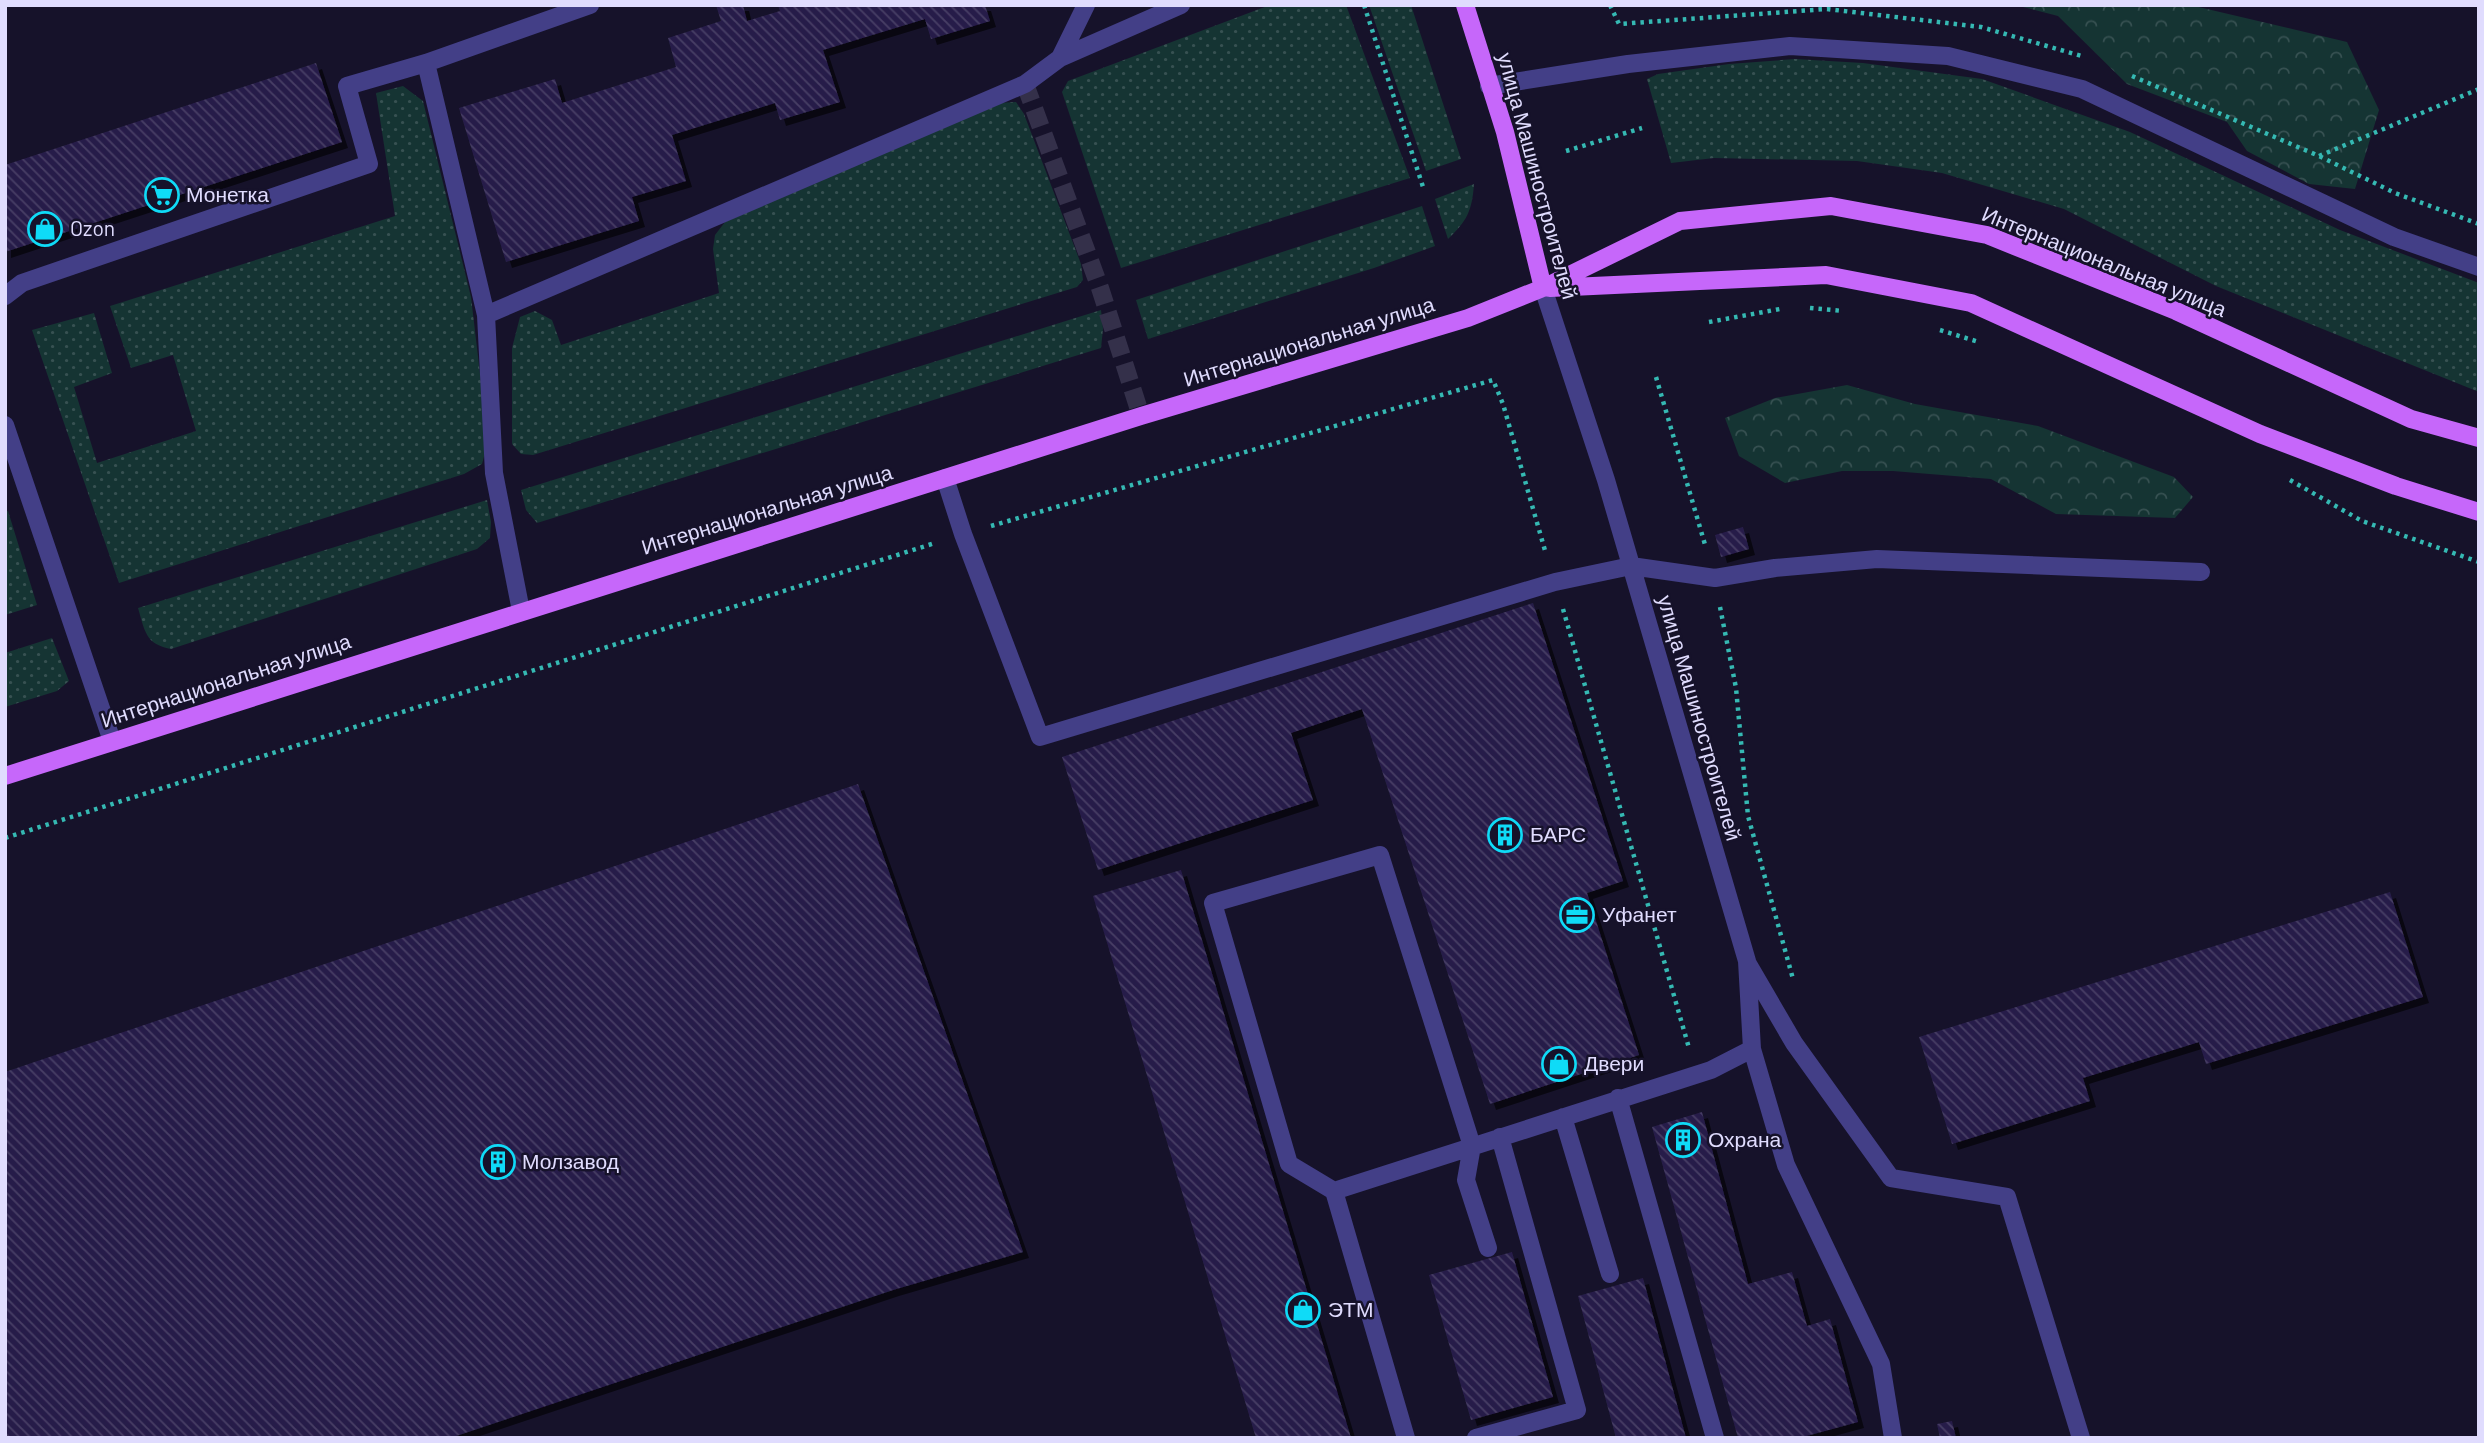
<svg xmlns="http://www.w3.org/2000/svg" width="2484" height="1443" font-family="Barlow,sans-serif">
  <style>
    .grass { fill: url(#grass-dots) }
    .forest { fill: url(#forest-crowns) }
    .building { fill: url(#building-back-hatch); filter: url(#shadow) }
    .lines { fill: none; stroke-linecap: round; stroke-linejoin: round }
    .minor-tunnel { stroke: #34304a; stroke-width: 18; stroke-dasharray: 18 9; stroke-linecap: butt }
    .path { stroke: #35b9b3; stroke-width: 4.5; stroke-dasharray: 3.5 5; stroke-linecap: butt }
    .minor { stroke: #433f87; stroke-width: 18 }
    .major { stroke: #c667fa; stroke-width: 18 }
    .labels { text-anchor: middle; stroke-width: 5; stroke-linejoin: round; paint-order: stroke }
    .street-label { font-size: 21px; fill: #e0dcfe; stroke: #16122a }
    .poi-label { font-size: 21px; fill: #e0dcfe; stroke: #16122a; text-anchor: start }
  </style>
  <defs>
    <pattern id="grass-dots" width="8" height="8" patternUnits="userSpaceOnUse" patternTransform="scale(1.75)"><rect width="8" height="8" fill="#153433"/><path d="M2 2h.1M6 6h.1" fill="none" stroke="#375152" stroke-width="1.8" stroke-linecap="round"/></pattern>
    <pattern id="forest-crowns" width="20" height="18" patternUnits="userSpaceOnUse" patternTransform="scale(1.75)"><rect width="20" height="18" fill="#153433"/><path d="M2 6a3 3 0 1 1 6 0M12 15a3 3 0 1 1 6 0" fill="none" stroke="#375152"/></pattern>
    <pattern id="building-back-hatch" width="6" height="6" patternUnits="userSpaceOnUse" patternTransform="scale(1.75)"><rect width="6" height="6" fill="#281e4a"/><path d="M-1 5l2 2M0 0l6 6M5-1l2 2" fill="none" stroke="#473e65"/></pattern>
    <filter id="shadow"><feDropShadow dx="6" dy="6" stdDeviation="0" flood-color="#0009"/></filter>
  </defs>
  <rect width="100%" height="100%" fill="#16122a"/>
  <path class="grass" d="M 1270,5 L 1346,5 L 1410,178 L 1121,268 L 1062,92 L 1068,81 Z
    M 1369,5 L 1411,5 L 1461,159 L 1426,171 Z
    M 1795,59 L 1863,63 L 1982,79 L 2130,132 L 2340,230 L 2479,283 L 2479,392 L 2216,286 L 2064,209 L 1942,173 L 1857,161 L 1714,158 L 1671,163 L 1647,79 L 1658,74 L 1729,64 Z
    M 403,86 L 423,101 L 471,297 L 488,442 L 482,464 L 464,474 L 119,583 L 32,330 L 94,313 L 112,373 L 74,387 L 97,463 L 196,431 L 173,355 L 131,368 L 110,306 L 395,216 L 376,93 Z
    M 1016,102 L 1024,114 L 1081,264 L 1083,280 L 1077,287 L 533,455 L 521,454 L 512,444 L 512,348 L 520,317 L 535,311 L 552,320 L 561,345 L 719,293 L 713,249 L 715,235 L 725,222 L 996,103 Z
    M 1474,184 C 1472,211 1467,221 1448,239 L 1435,199 Z
    M 1422,206 L 1435,246 L 1374,268 L 1148,339 L 1136,300 Z
    M 1101,310 L 1103,329 L 1101,348 L 537,523 L 526,510 L 521,490 Z
    M 487,500 L 491,522 L 490,538 L 477,549 L 171,649 C 145,644 145,631 138,608 Z
    M 8,511 L 37,605 L 5,615 L 5,512 Z
    M 52,638 L 69,681 L 57,691 L 5,707 L 5,653 Z"/>
  <path class="forest" d="M 2015,5 L 2190,5 L 2347,42 L 2379,110 L 2355,189 L 2309,184 L 2247,151 L 2227,122 L 2127,84 L 2058,16 Z
    M 1847,385 L 1915,404 L 2038,426 L 2174,477 L 2193,497 L 2175,518 L 2056,514 L 1991,479 L 1893,471 L 1842,471 L 1785,483 L 1739,456 L 1725,418 L 1775,398 Z"/>
  <path class="building" d="M 716,5 L 743,5 L 747,21 L 780,11 L 778,5 L 985,5 L 990,21 L 931,39 L 925,19 L 823,50 L 840,102 L 780,120 L 775,103 L 672,135 L 686,181 L 632,197 L 639,221 L 506,262 L 459,108 L 555,79 L 562,103 L 676,67 L 668,38 L 721,21 Z
    M 316,63 L 342,142 L 5,252 L 5,165 Z
    M 1743,527 L 1749,549 L 1721,557 L 1715,535 Z
    M 1533,603 L 1623,881 L 1587,893 L 1639,1055 L 1490,1104 L 1362,709 L 1291,733 L 1313,800 L 1098,870 L 1062,757 Z
    M 858,784 L 1023,1252 L 893,1290 L 450,1438 L 5,1438 L 5,1072 Z
    M 1181,870 L 1351,1438 L 1256,1438 L 1093,896 Z
    M 2390,892 L 2423,997 L 2206,1064 L 2199,1042 L 2083,1078 L 2090,1101 L 1952,1144 L 1919,1037 Z
    M 1702,1112 L 1748,1284 L 1792,1272 L 1807,1326 L 1830,1319 L 1858,1422 L 1799,1438 L 1738,1438 L 1652,1127 Z
    M 1512,1252 L 1553,1397 L 1471,1420 L 1429,1275 Z
    M 1643,1278 L 1686,1438 L 1616,1438 L 1578,1296 Z
    M 1952,1421 L 1956,1438 L 1940,1438 L 1937,1424 Z"/>
  <g class="lines">
    <path class="minor-tunnel" d="M 1025,84 L 1100,288 L 1141,416"/>
    <path class="path" d="M 1364,5 L 1424,190
      M 1610,5 L 1619,24 L 1827,9 L 1981,27 L 2085,57
      M 2132,76 L 2319,156 L 2395,193 L 2479,224
      M 1566,151 L 1642,128
      M 2319,156 L 2479,89
      M 1810,308 L 1843,311
      M 1709,322 L 1780,309
      M 1940,330 L 1979,342
      M 1656,377 L 1706,548
      M 2290,480 L 2362,521 L 2479,562
      M 991,526 L 1493,380 L 1503,404 L 1546,554
      M 1720,607 L 1736,688 L 1748,816 L 1793,979
      M 1563,609 L 1689,1048
      M 5,838 L 935,543"/>
    <path class="minor" d="M 1060,58 L 1086,5
      M 426,63 L 486,315 L 494,473 L 521,611
      M 1489,86 L 1628,64 L 1790,46 L 1948,56 L 2082,89 L 2394,237 L 2479,267
      M 1543,288 L 1606,480 L 1747,961 L 1752,1049 L 1786,1165 L 1881,1364 L 1893,1438
      M 5,296 L 22,283 L 369,164 L 347,86 L 426,63 L 590,5
      M 486,315 L 1025,84 L 1060,58 L 1181,5
      M 5,425 L 112,741
      M 945,478 L 963,534 L 1040,737 L 1555,582 L 1631,566 L 1715,578 L 1775,568 L 1877,559 L 2201,572
      M 1748,964 L 1794,1043 L 1891,1178 L 2007,1197 L 2081,1438
      M 1618,1098 L 1715,1438
      M 1563,1117 L 1610,1274
      M 1334,1191 L 1289,1164 L 1213,903 L 1380,855 L 1472,1146 L 1466,1180 L 1488,1248
      M 1406,1438 L 1334,1191 L 1711,1070 L 1752,1049
      M 1476,1438 L 1577,1410 L 1500,1137"/>
    <path class="major" d="M 1465,5 L 1505,132 L 1543,288
      M 1550,288 L 1826,275 L 1971,303 L 2260,434 L 2396,486 L 2479,512
      M 5,776 L 1141,416 L 1468,318 L 1543,288 L 1680,221 L 1831,206 L 1987,235 L 2176,311 L 2411,419 L 2479,438"/>
  </g>
  <defs>
    <g id="supermarket-ring" transform="scale(1.75)"><circle r="9.5" fill="#16122a" stroke="#0fdbf7" stroke-width="1.5"/><path d="M-6-5.5h2.5l.6 2H6L4.5 2H-2.5L-4.4-4H-6ZM-1.5 3.2a1.3 1.3 0 1 0 .1 0ZM3 3.2a1.3 1.3 0 1 0 .1 0Z" fill="#0fdbf7"/></g>
    <g id="shop-ring" transform="scale(1.75)"><circle r="9.5" fill="#16122a" stroke="#0fdbf7" stroke-width="1.5"/><path d="M-5-2.5h2.3a2.7 3.5 0 0 1 5.4 0H5L5.5 6h-11ZM-1.5-2.5h3a1.5 2.3 0 0 0-3 0Z" fill="#0fdbf7"/></g>
    <g id="building-ring" transform="scale(1.75)"><circle r="9.5" fill="#16122a" stroke="#0fdbf7" stroke-width="1.5"/><path d="M-4-6H4V6H1V3H-1V6H-4ZM-2.5-4.3h1.7v1.8h-1.7ZM.8-4.3h1.7v1.8H.8ZM-2.5-1h1.7V.8h-1.7ZM.8-1h1.7V.8H.8Z" fill="#0fdbf7"/></g>
    <g id="office-ring" transform="scale(1.75)"><circle r="9.5" fill="#16122a" stroke="#0fdbf7" stroke-width="1.5"/><path d="M-6-3h4V-5.5h4V-3h4V5H-6ZM-1-4.5V-3h2v-1.5ZM-6 0V1H6V0Z" fill="#0fdbf7"/></g>
  </defs>
  <g fill-rule="evenodd">
    <use href="#supermarket-ring" x="162" y="195"/>
    <use href="#shop-ring" x="45" y="229"/>
    <use href="#building-ring" x="1505" y="835"/>
    <use href="#office-ring" x="1577" y="915"/>
    <use href="#shop-ring" x="1559" y="1064"/>
    <use href="#building-ring" x="1683" y="1140"/>
    <use href="#building-ring" x="498" y="1162"/>
    <use href="#shop-ring" x="1303" y="1310"/>
  </g>
  <g class="labels">
    <g class="street-label">
      <text transform="translate(1537 176) rotate(75)" y="7">улица Машиностроителей</text>
      <text transform="translate(2104 262) rotate(22)" y="7">Интернациональная улица</text>
      <text transform="translate(1309 342) rotate(-17)" y="7">Интернациональная улица</text>
      <text transform="translate(767 510) rotate(-17)" y="7">Интернациональная улица</text>
      <text transform="translate(226 681) rotate(-18)" y="7">Интернациональная улица</text>
      <text transform="translate(1699 718) rotate(74)" y="7">улица Машиностроителей</text>
    </g>
    <g class="poi-label">
      <text x="186" y="202">Монетка</text>
      <text x="70" y="236">Ozon</text>
      <text x="1530" y="842">БАРС</text>
      <text x="1602" y="922">Уфанет</text>
      <text x="1584" y="1071">Двери</text>
      <text x="1708" y="1147">Охрана</text>
      <text x="522" y="1169">Молзавод</text>
      <text x="1328" y="1317">ЭТМ</text>
    </g>
  </g>
  <rect width="2484" height="1443" fill="none" stroke="#e0dcfe" stroke-width="14"/>
</svg>
